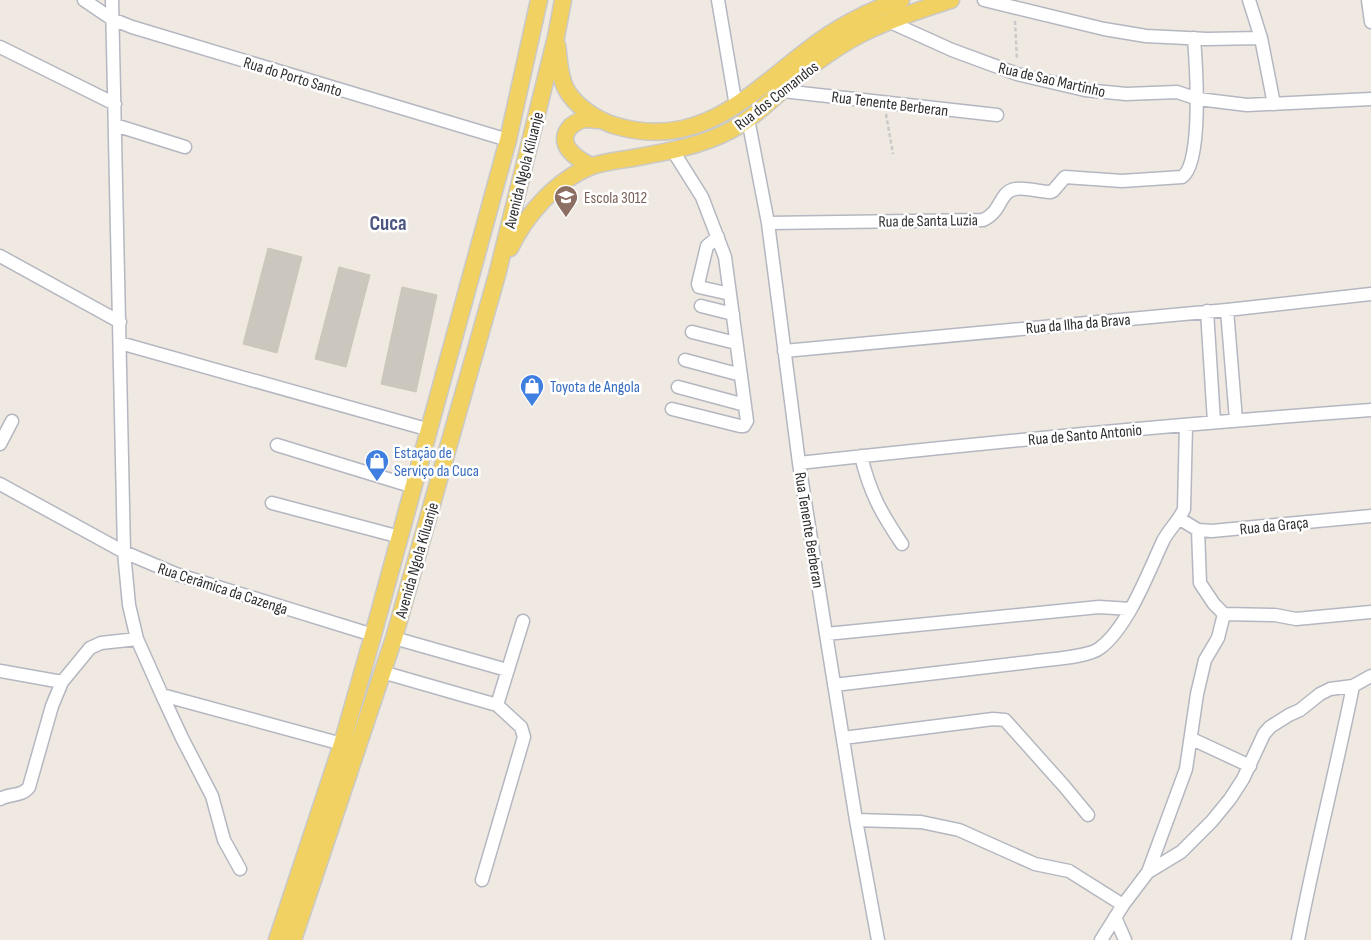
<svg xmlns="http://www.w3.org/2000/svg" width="1371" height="940" font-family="'Sofia Sans Condensed',sans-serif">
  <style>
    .building { fill: #cbc7bf; stroke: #cbc5ba }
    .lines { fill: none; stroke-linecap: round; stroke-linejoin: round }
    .minor-casing { stroke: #b4b7c1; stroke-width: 15 }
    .major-casing { stroke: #c9c9c9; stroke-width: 19 }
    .path { stroke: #c9c9c9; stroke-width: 2.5; stroke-dasharray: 4 2.5; stroke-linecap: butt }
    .minor { stroke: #fff; stroke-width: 12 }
    .major { stroke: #f2d163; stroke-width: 16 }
    .labels { text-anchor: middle; stroke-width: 5; stroke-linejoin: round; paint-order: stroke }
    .street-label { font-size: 16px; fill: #2e2e2e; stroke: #fff }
    .education-label { font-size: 16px; fill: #785e54; stroke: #fff; text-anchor: start }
    .shop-label { font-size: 16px; fill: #366cbe; stroke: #fff; text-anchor: start }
    .district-label { font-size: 21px; font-weight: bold; fill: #4d5680; stroke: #fff }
  </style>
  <rect width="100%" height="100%" fill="#efe9e1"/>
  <path class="building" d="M 268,248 L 302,257 L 277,353 L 243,344 Z
    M 339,267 L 370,275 L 346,367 L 315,359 Z
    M 402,287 L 437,295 L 416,392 L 381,384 Z"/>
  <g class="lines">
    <g class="minor-casing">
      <path id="minor" d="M 84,0 L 112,19 L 132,27 L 508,140
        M 112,0 L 124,552 L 129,605 L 137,639 L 162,695 L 342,744
        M 718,0 L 736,106
        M 984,0 L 1104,29 L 1146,36 L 1207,39 L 1261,38
        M 1249,0 L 1261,38 L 1274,104
        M 1368,0 L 1371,22
        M 890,22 L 952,50 L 1017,74 L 1085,90 L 1126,94 L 1177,92 L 1198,99 L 1247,105 L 1371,99
        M 0,47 L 115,104
        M 783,91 L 997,115
        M 748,119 L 768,223 L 799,463 L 826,634 L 856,820 L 878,940
        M 115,125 L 185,147
        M 768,223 L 983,220 C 1002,212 999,192 1015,189 C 1026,187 1040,192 1051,192 L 1053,191 L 1065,177 L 1122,181 L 1182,177 C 1203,165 1196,63 1194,38
        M 718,237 L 707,246 L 698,284 L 699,287 L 730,294
        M 0,256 L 120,322
        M 701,306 L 733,314
        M 1227,310 L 1236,420
        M 1207,311 L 1214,422
        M 692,332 L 736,343
        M 120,343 L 430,430
        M 784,351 L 1227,310 L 1371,294
        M 685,360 L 741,375
        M 678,387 L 745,405
        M 672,409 L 740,426 L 744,426 L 747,421 L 725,257 L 702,197 L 673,151
        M 0,444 L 12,421
        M 277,445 L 414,487
        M 861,456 C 870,493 881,513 902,544
        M 799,463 C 989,442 1180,424 1371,410
        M 0,484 L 124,552 L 176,574 L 373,635
        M 272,503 L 400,537
        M 1180,519 L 1198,530 L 1212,531 L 1371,516
        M 1198,530 L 1200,583 L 1214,604 L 1224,614 L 1275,615 L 1296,619 L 1371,612
        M 826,634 L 1099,607 L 1131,609
        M 394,638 L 507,670
        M 0,671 L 62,682
        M 382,672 L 497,705
        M 834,685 C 899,677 965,670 1030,662 C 1046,659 1088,658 1100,648 C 1128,627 1148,573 1163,541 C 1169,529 1179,521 1184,509 L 1186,425
        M 162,695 L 182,738 L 212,796 L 224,840 L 240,869
        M 843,738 L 993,719 L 1005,720 L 1064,786 L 1088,815
        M 1192,739 L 1250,766
        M 0,799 C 10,793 22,797 29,787 L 52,706 L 62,682 L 90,648 L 101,643 L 137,639
        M 856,820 L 921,822 L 959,830 L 1035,864 L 1069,871 L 1123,905
        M 1148,872 L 1186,769 L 1197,694 L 1205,660 L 1218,638 L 1224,614
        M 482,880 L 524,737 L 521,727 L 497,705 L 523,621
        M 1115,917 L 1125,940
        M 1101,940 L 1123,905 L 1148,872 L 1181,852 L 1212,821 L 1230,799 L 1243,779 L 1264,734 L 1270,727 L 1289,715 L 1300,710 L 1320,694 L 1330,689 L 1353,686 L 1371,676
        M 1298,940 C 1314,855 1336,771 1353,686"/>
    </g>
    <g class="major-casing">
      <path id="major" d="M 557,45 C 559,59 559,76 566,89 C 575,106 596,119 613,125 C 709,155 759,81 830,34 C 852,20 876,8 901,0
        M 591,166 C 577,159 554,144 571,126 C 575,123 579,120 585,119 C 590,119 595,120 600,120
        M 510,248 C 525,216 557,179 592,166 C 604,162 619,160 633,158 C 666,152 701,146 731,130 C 762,113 786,84 814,64 C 833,50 854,36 876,27 C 900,16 926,8 951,0
        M 277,940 L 342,744 L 373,635 L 508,140 L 539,0
        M 293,940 L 394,638 L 497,275 L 556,37 L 563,0"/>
    </g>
    <path class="path" d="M 1015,21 L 1017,60
      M 886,114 L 893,154"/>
    <use href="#minor" class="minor"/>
    <use href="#major" class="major"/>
  </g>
  <defs>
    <g id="school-pin" transform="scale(1.25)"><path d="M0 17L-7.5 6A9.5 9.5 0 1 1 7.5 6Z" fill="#8d6e63" stroke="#fff"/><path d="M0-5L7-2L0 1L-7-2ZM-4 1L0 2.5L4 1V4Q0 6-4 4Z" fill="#fff"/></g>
    <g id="shop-pin" transform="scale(1.25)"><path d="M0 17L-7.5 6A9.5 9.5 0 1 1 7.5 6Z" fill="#3f7fe0" stroke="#fff"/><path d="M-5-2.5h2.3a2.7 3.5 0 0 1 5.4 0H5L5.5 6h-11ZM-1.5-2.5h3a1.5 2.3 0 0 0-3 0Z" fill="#fff"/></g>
  </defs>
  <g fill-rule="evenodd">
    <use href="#school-pin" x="566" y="197"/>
    <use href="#shop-pin" x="532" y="386"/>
    <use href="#shop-pin" x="377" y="461"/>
  </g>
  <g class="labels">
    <g class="street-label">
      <text transform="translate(293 76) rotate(17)" y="6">Rua do Porto Santo</text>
      <text transform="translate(1052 79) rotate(13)" y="6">Rua de Sao Martinho</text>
      <text transform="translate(776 95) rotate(-38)" y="6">Rua dos Comandos</text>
      <text transform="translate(890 103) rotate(7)" y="6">Rua Tenente Berberan</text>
      <text transform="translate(523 170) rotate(-76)" y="6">Avenida Ngola Kiluanje</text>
      <text transform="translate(928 220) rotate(-1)" y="6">Rua de Santa Luzia</text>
      <text transform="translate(1078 323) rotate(-5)" y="6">Rua da Ilha da Brava</text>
      <text transform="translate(1085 434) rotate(-5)" y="6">Rua de Santo Antonio</text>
      <text transform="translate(1274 525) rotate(-6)" y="6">Rua da Graça</text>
      <text transform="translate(810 530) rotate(81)" y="6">Rua Tenente Berberan</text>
      <text transform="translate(416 560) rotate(-74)" y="6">Avenida Ngola Kiluanje</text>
      <text transform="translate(223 588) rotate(18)" y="6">Rua Cerâmica da Cazenga</text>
    </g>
    <g class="education-label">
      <text x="584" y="203">Escola 3012</text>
    </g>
    <g class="shop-label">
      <text x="550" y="392">Toyota de Angola</text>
      <text x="394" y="458">Estação de<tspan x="394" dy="18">Serviço da Cuca</tspan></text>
    </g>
    <g class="district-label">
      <text x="388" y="230">Cuca</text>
    </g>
  </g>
</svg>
